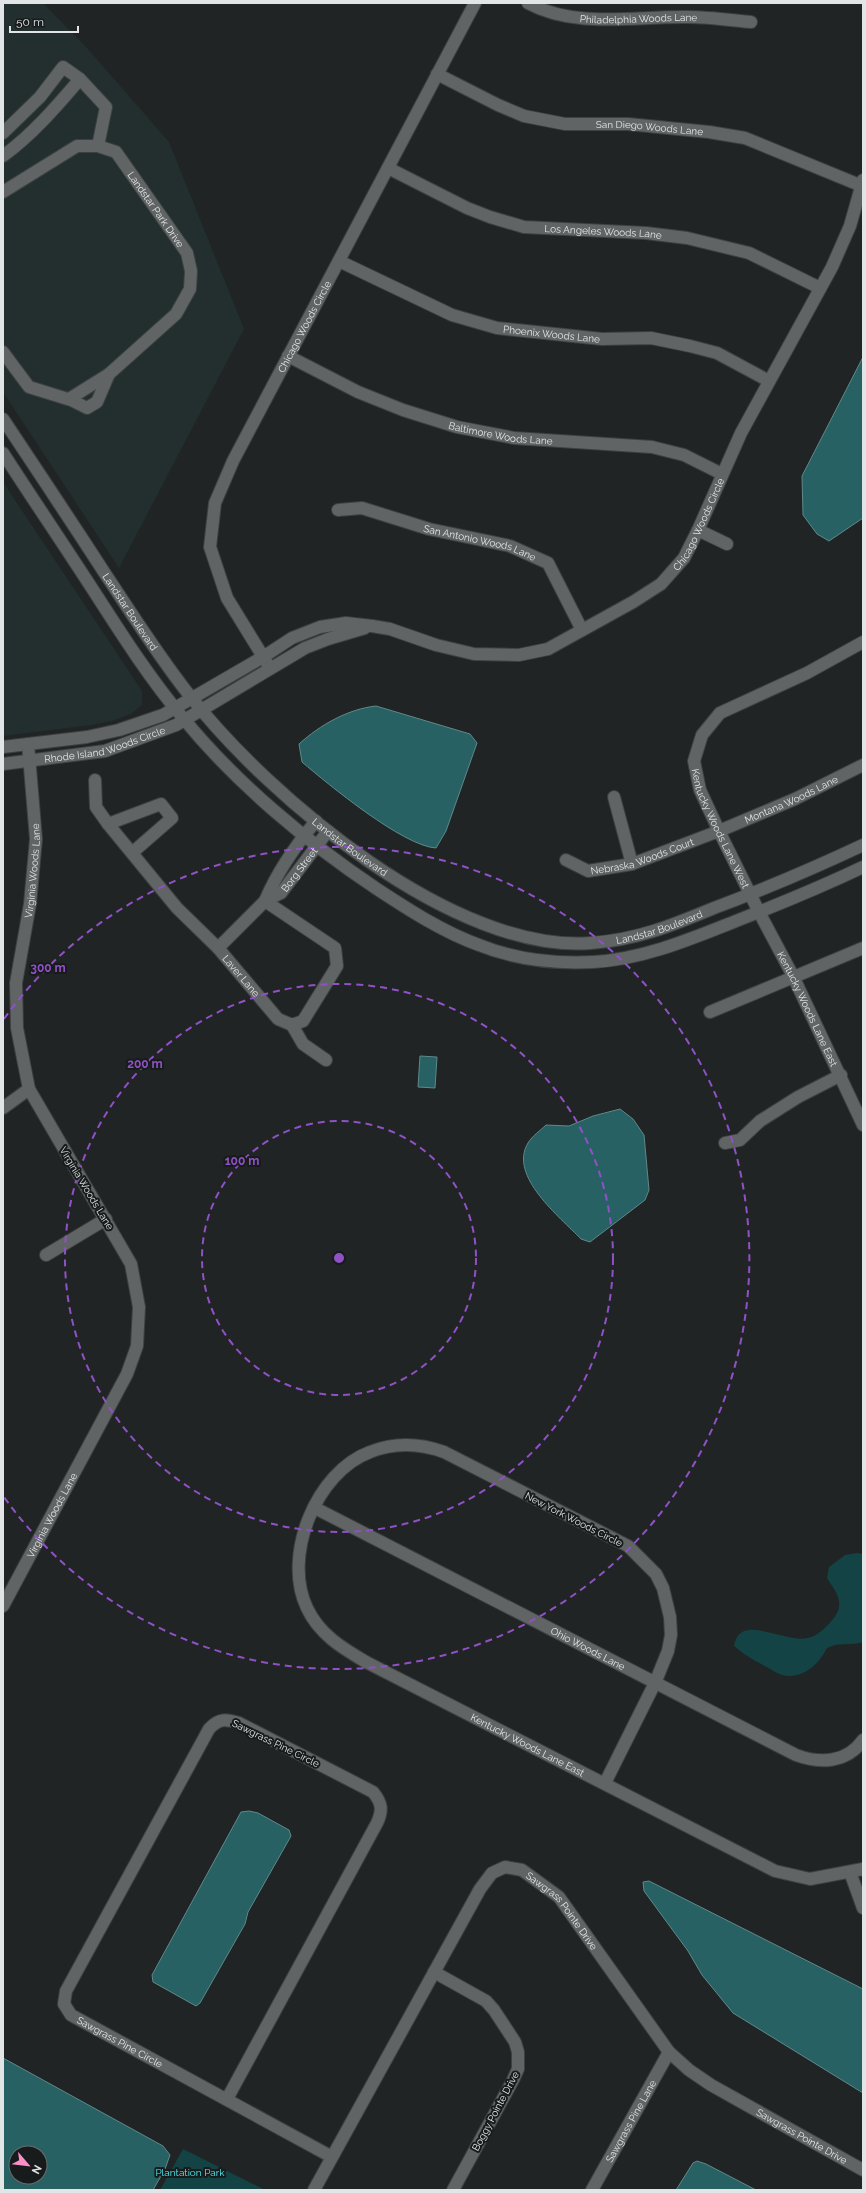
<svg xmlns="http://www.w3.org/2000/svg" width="866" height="2193" font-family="Raleway,sans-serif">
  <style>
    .built { fill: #232e2e }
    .green { fill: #134345 }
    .water { fill: #276163; stroke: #5f898a; fill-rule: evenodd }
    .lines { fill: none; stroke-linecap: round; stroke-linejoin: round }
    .minor-casing { stroke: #3e4141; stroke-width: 14 }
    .minor { stroke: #606464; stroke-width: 12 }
    .ring { fill: none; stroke: #9051c7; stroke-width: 2; stroke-dasharray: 7 5 }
    .labels { text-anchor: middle; stroke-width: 4; stroke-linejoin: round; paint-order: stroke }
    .street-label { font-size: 10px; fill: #e2e5e5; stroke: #171b1b }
    .park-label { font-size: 10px; fill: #52f1f6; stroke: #171b1b }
    .centre { fill: #9051c7; stroke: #171b1b; stroke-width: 2 }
    .ring-label { font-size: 12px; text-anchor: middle; font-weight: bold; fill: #9051c7; stroke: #171b1b; stroke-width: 4; stroke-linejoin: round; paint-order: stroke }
  </style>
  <rect width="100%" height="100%" fill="#202424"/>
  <path class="built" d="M 3,3 L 43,3 L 87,48 L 169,142 L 244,329 L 119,568 L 3,392 Z
    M 3,482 L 142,691 L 142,705 L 131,714 L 112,721 L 91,725 L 3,736 Z"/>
  <path class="green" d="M 857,1553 L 863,1554 L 863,1642 C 851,1646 838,1642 827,1648 C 819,1664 803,1680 782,1675 C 776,1673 769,1668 763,1665 C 752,1659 743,1654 734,1646 C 736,1637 739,1631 749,1630 C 755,1629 762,1631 767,1632 C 799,1639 810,1647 833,1619 C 846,1603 836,1592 827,1578 L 829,1567 L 845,1555 Z
    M 183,2149 L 265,2190 L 160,2190 Z"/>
  <path class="water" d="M 863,357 L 863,518 L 829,541 L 817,534 L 803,515 L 802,476 Z
    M 376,706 L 470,734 L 477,743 L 446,831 L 436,848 C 403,846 329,785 302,762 L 299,744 C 320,725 348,709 376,706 Z
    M 420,1056 L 437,1057 L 435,1088 L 418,1087 Z
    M 620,1109 L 633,1119 L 644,1135 L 649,1190 L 645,1200 L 590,1242 L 581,1239 C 560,1217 508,1176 528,1143 C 532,1136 541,1130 546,1125 L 569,1126 L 593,1116 Z
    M 249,1811 L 258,1813 L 289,1830 L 291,1836 L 248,1912 L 245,1924 L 200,2003 L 196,2006 L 153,1982 L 152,1975 L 241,1812 Z
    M 649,1881 L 863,1989 L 863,2093 L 733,2013 L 702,1975 L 688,1951 L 644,1891 L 643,1882 Z
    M 3,2058 L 163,2146 L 170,2155 L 165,2169 L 153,2190 L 3,2190 ZM 16,2153 L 40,2153 L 40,2177 L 16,2177 Z
    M 697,2161 L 706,2164 L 756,2190 L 676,2190 L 693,2163 Z"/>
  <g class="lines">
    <g class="minor-casing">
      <g id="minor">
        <path id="s1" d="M 528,3 C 576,29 634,16 687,17 C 708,17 730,20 751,22"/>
        <path id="s2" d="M 437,74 L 498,105 L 524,116 L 565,124 L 628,124 L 709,132 L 745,138 L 862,186"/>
        <path d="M 3,133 L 40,97 L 63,67 L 80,79 L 106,107 L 98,146"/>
        <path d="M 3,156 C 32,135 57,106 80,79"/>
        <path id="s3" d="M 388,168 L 467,208 L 490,217 L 524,227 L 646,233 L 687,238 L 749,253 L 820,288"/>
        <path id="s4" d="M 3,192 L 77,146 L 98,146 L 116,152 L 187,253 L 191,271 L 190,289 L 176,314 L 109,374 L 97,402 L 87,408 L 71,400 L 29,387 L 3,352"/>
        <path id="s5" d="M 339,261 L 452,315 L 497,328 L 602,339 L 651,338 L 690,346 L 717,353 L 769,381"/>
        <path id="s6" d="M 288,356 L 358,392 L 403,410 L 457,427 L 514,438 L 652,447 L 684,455 L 722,474"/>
        <path d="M 69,399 L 109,374"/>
        <path id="s7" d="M 3,419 C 37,470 71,521 104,572 C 132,614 159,657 190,696 C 270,798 455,954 591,943 C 637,940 673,925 714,908 C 765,889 814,868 863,845"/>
        <path d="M 3,453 C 34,501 66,548 97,596 C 124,638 151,680 183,718 C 236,783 308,843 377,889 C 409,910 443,932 479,945 C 514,959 555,964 593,962 C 645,959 693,938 741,919 C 782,903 823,886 863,867"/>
        <path id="s8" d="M 338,510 L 362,508 L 429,529 L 510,546 L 548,563 L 582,630"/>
        <path d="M 698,530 L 727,544"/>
        <path id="s9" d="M 863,642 L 807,673 L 720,713 L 702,735 L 694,761 L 700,790 L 719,831 L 759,912 L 793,976 L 863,1125"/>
        <path id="s10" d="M 270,668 L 227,598 L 210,547 L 215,503 L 233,461 L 475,3"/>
        <path id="s11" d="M 3,747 L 87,737 L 119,730 L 163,715 L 263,657 L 292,638 L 320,627 L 346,623 L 372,626 L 390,629 L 436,645 L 474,654 L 519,655 L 548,649 L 633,602 L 661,584 L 684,558 L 698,530 L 741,433 L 832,267 L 850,226 L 863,180"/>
        <path id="s12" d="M 3,764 L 105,751 L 176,725 L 305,648 L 328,639 L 365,628"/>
        <path id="s13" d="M 95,780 L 96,807 L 108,824 L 177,908 L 218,948 L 278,1019 L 292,1025 L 303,1021 L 337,966 L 335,948 L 265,901"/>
        <path d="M 614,797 L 632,864"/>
        <path d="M 108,824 L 161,804 L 172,818 L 133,852"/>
        <path id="s14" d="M 566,860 L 588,871 L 632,864 L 719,831 L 795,799 L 863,765"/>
        <path d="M 265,901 C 277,872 296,845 316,821"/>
        <path id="s15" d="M 218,948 L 265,901 L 281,893 L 328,831"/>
        <path d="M 710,1012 L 863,948"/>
        <path d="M 292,1025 L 303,1044 L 326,1060"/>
        <path d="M 3,1108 L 29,1089"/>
        <path d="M 725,1143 L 740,1140 L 760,1121 L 798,1097 L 841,1075"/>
        <path d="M 46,1255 L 106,1219"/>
        <path id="s16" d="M 315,1508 L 796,1755 C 820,1764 847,1763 863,1740"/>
        <path id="s17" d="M 3,1606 L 127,1374 L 137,1346 L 139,1307 L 131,1264 L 29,1089 L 17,1028 L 16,983 L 30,904 L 36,839 L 28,744"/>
        <path id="s18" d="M 605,1783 L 655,1683 L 668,1651 L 671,1635 L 670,1617 L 663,1588 L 656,1574 L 628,1546 L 444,1452 C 419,1443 395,1442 370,1452 C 316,1472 282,1556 307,1608 C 319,1634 342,1648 366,1662 L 775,1871 L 810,1879 L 863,1869"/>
        <path d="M 850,1872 L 863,1908"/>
        <path d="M 434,1972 L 486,2001 L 494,2010 L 515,2042 L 518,2052 L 518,2069 L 513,2080 L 453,2190"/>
        <path id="s19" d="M 227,2099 L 377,1823 C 383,1810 382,1803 373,1792 L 239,1723 C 226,1719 219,1718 209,1729 L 66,1991 L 64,2004 L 71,2015 L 332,2157"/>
        <path id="s20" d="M 314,2190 L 480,1889 L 492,1873 L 505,1867 L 522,1870 L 559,1897 L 669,2052 L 689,2070 L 711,2085 L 863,2170"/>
        <path id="s21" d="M 592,2190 L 669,2052"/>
      </g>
    </g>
    <use href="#minor" class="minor"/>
  </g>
  <g class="ring">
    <circle cx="339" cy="1258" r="137"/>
    <circle cx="339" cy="1258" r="274"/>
    <path d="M4 1019A411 411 0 1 1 4 1497"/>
  </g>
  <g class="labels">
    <g class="street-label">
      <text dy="4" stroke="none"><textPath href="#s1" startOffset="113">Philadelphia Woods Lane</textPath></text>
      <text dy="4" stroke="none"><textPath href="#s2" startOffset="223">San Diego Woods Lane</textPath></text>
      <text dy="4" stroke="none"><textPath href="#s4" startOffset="197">Landstar Park Drive</textPath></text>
      <text dy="4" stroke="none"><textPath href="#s3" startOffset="228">Los Angeles Woods Lane</textPath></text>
      <text dy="4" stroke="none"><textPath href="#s10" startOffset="378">Chicago Woods Circle</textPath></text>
      <text dy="4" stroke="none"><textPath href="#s5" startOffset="227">Phoenix Woods Lane</textPath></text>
      <text dy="4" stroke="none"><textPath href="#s6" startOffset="228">Baltimore Woods Lane</textPath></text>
      <text dy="4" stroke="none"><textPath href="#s11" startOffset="779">Chicago Woods Circle</textPath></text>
      <text dy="4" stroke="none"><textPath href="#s8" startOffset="147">San Antonio Woods Lane</textPath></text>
      <text dy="4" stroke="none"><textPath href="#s7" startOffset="231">Landstar Boulevard</textPath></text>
      <text dy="4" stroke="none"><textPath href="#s12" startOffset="104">Rhode Island Woods Circle</textPath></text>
      <text dy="4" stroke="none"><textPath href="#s14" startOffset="241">Montana Woods Lane</textPath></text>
      <text dy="4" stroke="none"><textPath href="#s9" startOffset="288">Kentucky Woods Lane West</textPath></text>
      <text dy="4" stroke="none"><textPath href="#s7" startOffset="555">Landstar Boulevard</textPath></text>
      <text dy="4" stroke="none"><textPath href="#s14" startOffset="81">Nebraska Woods Court</textPath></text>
      <text dy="4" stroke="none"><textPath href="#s15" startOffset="114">Borg Street</textPath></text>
      <text dy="4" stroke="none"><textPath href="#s17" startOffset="799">Virginia Woods Lane</textPath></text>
      <text dy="4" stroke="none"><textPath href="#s7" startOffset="890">Landstar Boulevard</textPath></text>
      <text dy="4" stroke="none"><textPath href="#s13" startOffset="250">Laver Lane</textPath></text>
      <text dy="4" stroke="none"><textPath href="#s9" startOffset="489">Kentucky Woods Lane East</textPath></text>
      <text transform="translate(87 1188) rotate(59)" y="4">Virginia Woods Lane</text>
      <text dy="4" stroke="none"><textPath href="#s17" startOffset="103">Virginia Woods Lane</textPath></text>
      <text transform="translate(574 1519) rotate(27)" y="4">New York Woods Circle</text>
      <text dy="4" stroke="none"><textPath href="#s16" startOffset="307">Ohio Woods Lane</textPath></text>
      <text transform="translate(276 1743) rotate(26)" y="4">Sawgrass Pine Circle</text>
      <text dy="4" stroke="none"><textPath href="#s18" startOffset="996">Kentucky Woods Lane East</textPath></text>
      <text dy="4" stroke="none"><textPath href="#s20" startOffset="453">Sawgrass Pointe Drive</textPath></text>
      <text dy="4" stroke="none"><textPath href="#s19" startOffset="912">Sawgrass Pine Circle</textPath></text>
      <text transform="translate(495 2111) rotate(-62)" y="4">Boggy Pointe Drive</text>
      <text dy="4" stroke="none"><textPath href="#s21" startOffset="79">Sawgrass Pine Lane</textPath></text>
      <text dy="4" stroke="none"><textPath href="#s20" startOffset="789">Sawgrass Pointe Drive</textPath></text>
    </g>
    <g class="park-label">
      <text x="190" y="2176">Plantation Park</text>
    </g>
  </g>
  <circle cx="339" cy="1258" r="6" class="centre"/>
  <g class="ring-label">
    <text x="48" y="972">300 m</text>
    <text x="145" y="1068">200 m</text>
    <text x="242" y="1165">100 m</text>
  </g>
  <rect width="866" height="2193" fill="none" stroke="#e2e5e5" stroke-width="8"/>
  <g transform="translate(28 2165) rotate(118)"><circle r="19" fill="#171b1b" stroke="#686c6c"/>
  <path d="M0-3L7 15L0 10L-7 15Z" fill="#fa8fc7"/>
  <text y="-6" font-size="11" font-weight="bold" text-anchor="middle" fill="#e2e5e5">N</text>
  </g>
  <path d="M10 26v6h68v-6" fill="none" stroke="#e2e5e5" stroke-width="2"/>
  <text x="16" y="26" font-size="12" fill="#e2e5e5" stroke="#171b1b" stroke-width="3" paint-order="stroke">50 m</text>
</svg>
